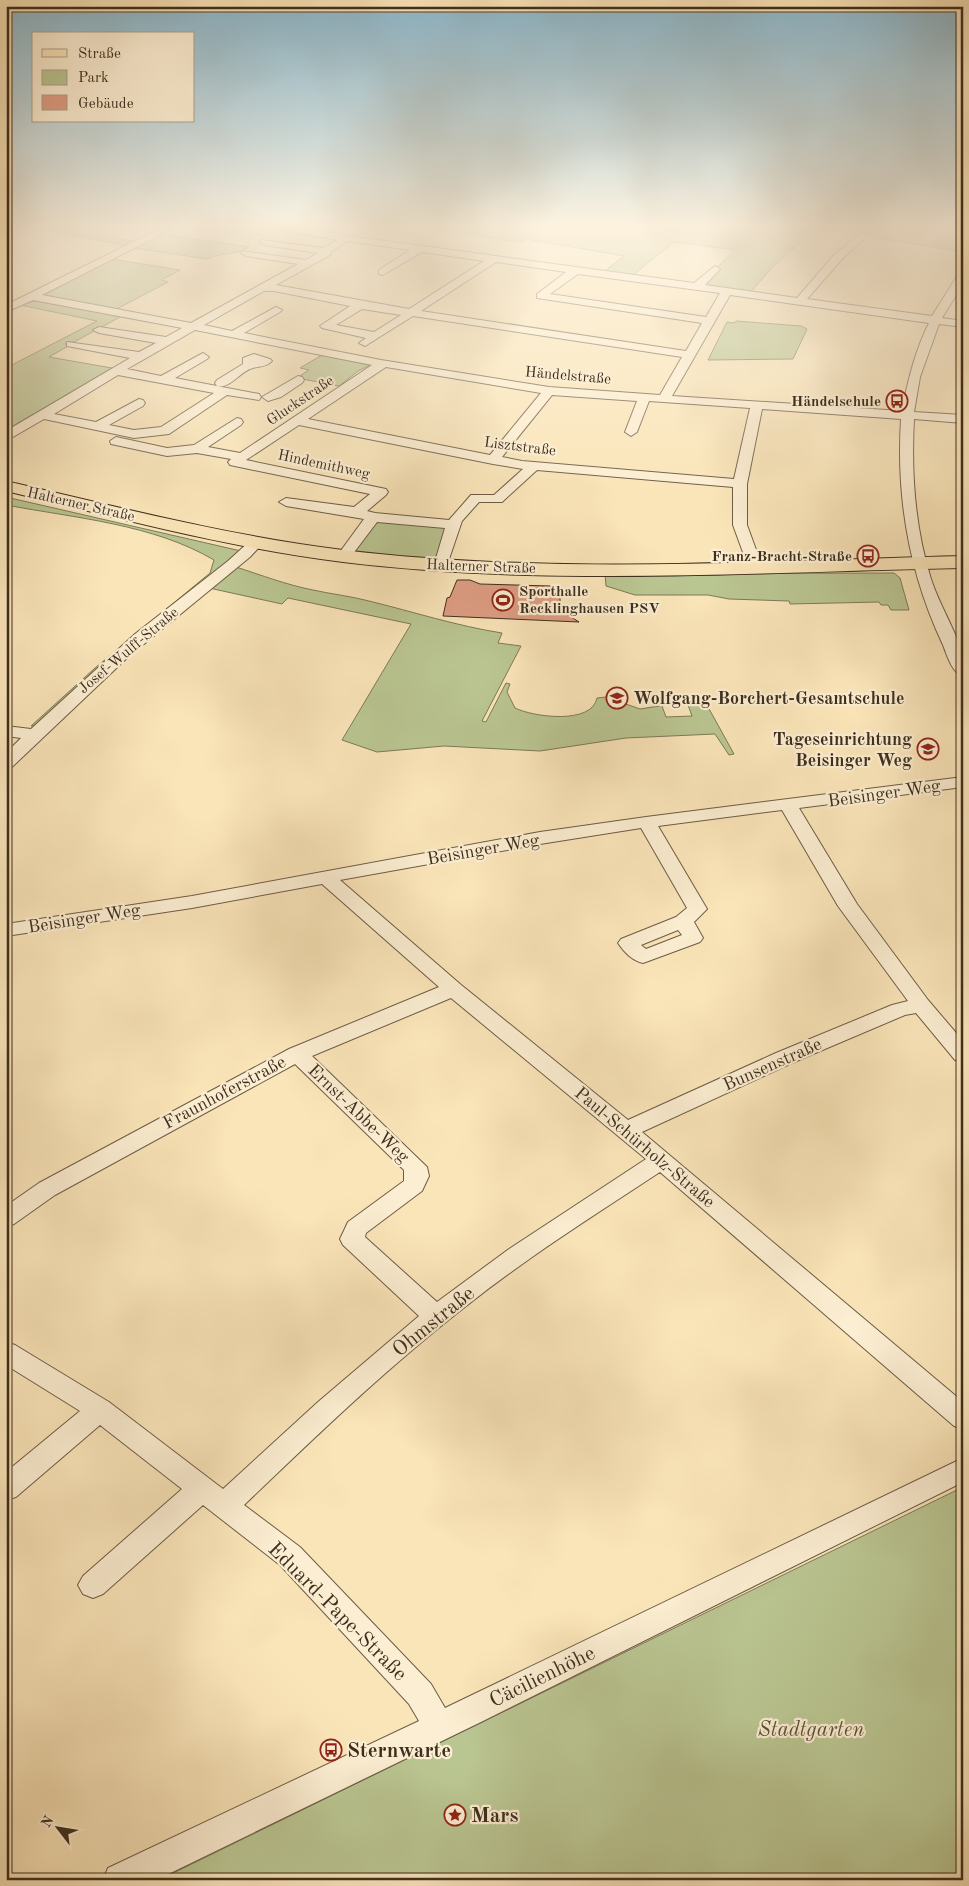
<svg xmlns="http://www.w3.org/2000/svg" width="969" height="1886" font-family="'Old Standard TT',serif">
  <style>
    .green { fill: #bac692; stroke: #7c7a58 }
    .building { fill: #df9e84; stroke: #3e2e1e }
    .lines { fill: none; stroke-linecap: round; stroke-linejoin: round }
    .minor-casing { stroke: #6d5c45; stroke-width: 2 }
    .major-casing { stroke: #3e2e1e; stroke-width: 2 }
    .minor { fill: #fceed2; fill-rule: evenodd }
    .major { fill: #fae5b9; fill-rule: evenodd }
    .labels { text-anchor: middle; stroke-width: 4.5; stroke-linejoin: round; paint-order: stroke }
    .far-street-label { font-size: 15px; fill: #3e2e1e; stroke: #fceed2 }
    .far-poi-label { font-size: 15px; font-weight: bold; fill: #3e2e1e; stroke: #fceed2; text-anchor: end }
    .poi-label { font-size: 18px; font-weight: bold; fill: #3e2e1e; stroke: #fceed2; text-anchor: start }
    .street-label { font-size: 18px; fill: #3e2e1e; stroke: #fceed2 }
    .near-street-label { font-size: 21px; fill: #3e2e1e; stroke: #fceed2 }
    .near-park-label { font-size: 21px; font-style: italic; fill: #5d543b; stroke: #fceed2 }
    .near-poi-label { font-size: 21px; font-weight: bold; fill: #3e2e1e; stroke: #fceed2; text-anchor: start }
  </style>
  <rect width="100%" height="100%" fill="#fae5b9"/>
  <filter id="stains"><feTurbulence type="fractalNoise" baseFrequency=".004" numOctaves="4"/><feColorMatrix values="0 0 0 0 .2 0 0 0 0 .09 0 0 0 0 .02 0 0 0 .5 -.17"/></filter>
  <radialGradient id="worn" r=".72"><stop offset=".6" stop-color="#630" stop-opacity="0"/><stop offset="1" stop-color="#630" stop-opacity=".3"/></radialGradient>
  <path class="green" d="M 38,228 L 69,228 L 137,242 L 128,246 Z
    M 424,228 L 816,228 L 772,268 L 749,294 L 697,287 L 735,250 L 674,242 L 633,275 L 605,271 L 624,256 L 526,239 L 521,242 Z
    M 818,228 L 963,228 L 963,252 Z
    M 162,234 L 249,247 C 233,256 222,252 207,259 L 134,248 Z
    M 112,259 L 180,270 L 161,280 L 168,282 L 113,311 L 41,297 L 42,294 Z
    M 36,301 L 122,316 L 74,342 L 69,342 L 65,344 L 70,345 L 49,357 L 112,368 L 6,430 L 6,368 L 97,321 L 20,305 Z
    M 736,321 L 801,326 L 807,329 L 793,359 L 708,360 L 727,322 L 734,323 Z
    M 322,355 L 372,364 L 358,371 L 339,386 L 297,378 L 309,370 L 300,368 Z
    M 6,497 L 241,551 L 39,725 L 31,726 L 95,668 L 210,573 L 214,560 C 153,524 75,518 6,505 Z
    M 377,521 L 447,526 L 439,556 L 425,560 L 356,552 L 353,548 Z
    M 236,567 C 261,575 287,585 313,590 C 331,594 350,596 369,601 C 414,612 457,626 502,633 L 498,643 L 521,646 L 482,721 L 486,722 L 506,683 L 510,684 L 507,692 L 515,708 C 533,717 592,725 597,698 L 606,697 L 640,709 L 672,704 L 662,706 L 666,717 L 692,716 L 688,705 L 676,704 L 693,703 L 708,707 L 734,754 L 729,755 L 715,734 L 626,738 L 540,751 L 444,746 L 377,752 L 342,740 L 411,624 L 288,598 L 282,604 L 209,588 Z
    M 894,573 L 900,578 L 909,610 L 891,610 L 888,605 L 881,605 L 879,602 L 790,604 L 789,601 L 729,599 L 708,595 L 635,595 L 606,586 L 605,574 Z
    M 963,1487 L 963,1880 L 159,1880 Z"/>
  <path class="building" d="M 457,580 L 470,580 L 480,584 L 550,586 L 560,592 L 560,610 L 579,622 L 443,616 L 447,598 L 450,597 Z"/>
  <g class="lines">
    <g class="minor-casing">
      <path id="minor" d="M 161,228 L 174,228 L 42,295 L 191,323 L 298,264 L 246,256 L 241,253 L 242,251 L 306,260 L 318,253 L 265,245 L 260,242 L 261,240 L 323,248 L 338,240 L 284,231 L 279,228 L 303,228 L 349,236 L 694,283 L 715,266 L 720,269 L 705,285 L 797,298 L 835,254 L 861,233 L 865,234 L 865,238 L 843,258 L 807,299 L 932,316 L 959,273 L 963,272 L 963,284 L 942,318 L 963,321 L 963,327 L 939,324 L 920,377 L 914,412 L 963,415 L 963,423 L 914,419 C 911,473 915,528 931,579 C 939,604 955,629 962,653 C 964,660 963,669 963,676 C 952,673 947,655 943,645 C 909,573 896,498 901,419 L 762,409 L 747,484 L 747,525 L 762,566 L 755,570 L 748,566 L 733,525 L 733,487 L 537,470 L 502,502 L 479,502 L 462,521 L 446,568 L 441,569 L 434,565 L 445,528 L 377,522 L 349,559 L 339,559 L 337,556 L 364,519 L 286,506 L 279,502 L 286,498 L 354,507 L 370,494 L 230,465 L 228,462 L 231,459 L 197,453 L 167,456 L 111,444 L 110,441 L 116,437 L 167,448 L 194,445 L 237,418 L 241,419 L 243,422 L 241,425 L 208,447 L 240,453 L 372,365 L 195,330 L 127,369 L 161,376 L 203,353 L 209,357 L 207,359 L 175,378 L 259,394 L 261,397 L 259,400 L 227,395 L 169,434 L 134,438 L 44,419 L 6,441 L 6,431 L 130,358 L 67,346 L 67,342 L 139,352 L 156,343 L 99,333 L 93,330 L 99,327 L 166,337 L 182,328 L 33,300 L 6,312 L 6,305 ZM 348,241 L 410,250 L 379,270 L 379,274 L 383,275 L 422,252 L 484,261 L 409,309 L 276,285 L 330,255 L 331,252 ZM 496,262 L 566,272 L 537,294 L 537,298 L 702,323 L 686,351 L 421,311 ZM 578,274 L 720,293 L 706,317 L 550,294 ZM 264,291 L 274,291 L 350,306 L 320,326 L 322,328 L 366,338 L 359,343 L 365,346 L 413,316 L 682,357 L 660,395 L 549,387 L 381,360 L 244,333 L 280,312 L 282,310 L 276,307 L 232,331 L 204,325 ZM 730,295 L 929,323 C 915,351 908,380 902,411 L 672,396 ZM 362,309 L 401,315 L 374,332 L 336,325 ZM 386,367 L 541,393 L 490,455 L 308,419 ZM 118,375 L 214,393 L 161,427 L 134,430 L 109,425 L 143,406 L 145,403 L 143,400 L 139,399 L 96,422 L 54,414 ZM 552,395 L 637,401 L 625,432 L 631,436 L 637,432 L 649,401 L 750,408 L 734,479 L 522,461 L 502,457 ZM 299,425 L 493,464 L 523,469 L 494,495 L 471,495 L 449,520 L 375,513 L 367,511 L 386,495 L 388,492 L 386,489 L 246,460 Z
        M 254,354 L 270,359 L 272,361 C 266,367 260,366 253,368 C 240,371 231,389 217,386 L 215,383 L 217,380 L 243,364 L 243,358 Z
        M 298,376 L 302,377 L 304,380 L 302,383 L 281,397 L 268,401 L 262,397 Z
        M 256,539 L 263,543 L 250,557 L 127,658 L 12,767 L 6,768 L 6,753 L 21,738 L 6,736 L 6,726 L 31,729 L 135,634 L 228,561 L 251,540 Z
        M 963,777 L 963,787 L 799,808 L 857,904 L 928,1000 L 963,1041 L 963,1062 L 955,1060 L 916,1013 L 905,1015 L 792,1063 L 642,1132 L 963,1402 L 963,1429 L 954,1426 L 660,1172 C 596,1214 531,1255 470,1303 C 390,1365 317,1435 244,1505 L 300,1547 L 431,1684 L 445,1708 L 963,1458 L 963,1482 L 483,1721 L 156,1880 L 103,1880 L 108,1868 L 419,1721 L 409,1704 L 280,1565 L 203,1505 L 103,1594 L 93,1598 L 83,1594 L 78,1585 L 83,1576 L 182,1489 L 100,1425 L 16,1497 L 6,1500 L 6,1472 L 80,1411 L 6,1365 L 6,1342 L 15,1345 L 109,1402 L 223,1489 L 318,1402 L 419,1316 L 343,1245 L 340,1239 L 348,1222 L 404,1181 L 404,1170 L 295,1064 L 55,1195 L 14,1224 L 6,1227 L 6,1206 L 39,1183 L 289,1049 L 439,987 L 322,884 L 192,908 L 6,936 L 6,924 L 192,896 L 540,832 L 646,817 ZM 782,810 L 838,906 L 908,1001 L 892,1005 L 776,1053 L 628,1120 L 460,984 L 340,880 L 540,844 L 641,828 L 687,908 L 676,917 L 621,939 L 618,943 C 624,952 633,961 643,963 L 700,942 L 703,938 L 694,922 L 707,909 L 658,826 ZM 678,930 L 682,935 L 646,949 L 641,945 ZM 451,998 L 646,1159 L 509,1249 L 437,1302 L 365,1237 L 366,1233 L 422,1191 L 429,1176 L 427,1167 L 312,1056 Z"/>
    </g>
    <g class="major-casing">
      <path id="major" d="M 6,481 C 118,507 229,536 343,550 C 548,575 757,561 963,556 L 963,568 C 757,572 548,587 343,562 C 229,548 118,518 6,491 Z"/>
    </g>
    <use href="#minor" class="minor"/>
    <use href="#major" class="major"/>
  </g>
  <linearGradient id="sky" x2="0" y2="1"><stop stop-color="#8bb9cf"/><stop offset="0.46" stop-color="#fdf3e0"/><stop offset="1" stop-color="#fdf3e0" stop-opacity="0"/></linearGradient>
  <rect width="969" height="492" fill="url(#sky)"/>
  <defs>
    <g id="bus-ring" transform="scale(1.125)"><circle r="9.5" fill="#fceed2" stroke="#8f2418" stroke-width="1.5"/><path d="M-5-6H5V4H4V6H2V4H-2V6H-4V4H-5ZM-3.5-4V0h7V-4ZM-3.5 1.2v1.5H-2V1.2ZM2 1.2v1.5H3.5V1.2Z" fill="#8f2418"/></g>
    <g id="stadium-ring" transform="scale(1.125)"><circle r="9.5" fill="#fceed2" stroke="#8f2418" stroke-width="1.5"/><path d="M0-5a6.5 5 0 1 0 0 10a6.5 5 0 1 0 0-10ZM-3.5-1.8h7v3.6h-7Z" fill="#8f2418"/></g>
    <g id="school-ring" transform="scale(1.125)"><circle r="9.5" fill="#fceed2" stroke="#8f2418" stroke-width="1.5"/><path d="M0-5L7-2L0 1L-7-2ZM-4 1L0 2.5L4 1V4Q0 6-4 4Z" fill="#8f2418"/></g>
    <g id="sight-ring" transform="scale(1.125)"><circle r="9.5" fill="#fceed2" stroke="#8f2418" stroke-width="1.5"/><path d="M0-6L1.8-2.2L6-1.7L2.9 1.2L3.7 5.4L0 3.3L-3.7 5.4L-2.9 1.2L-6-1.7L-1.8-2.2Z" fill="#8f2418"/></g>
  </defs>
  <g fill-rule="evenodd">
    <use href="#bus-ring" x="897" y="401"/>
    <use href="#bus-ring" x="868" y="556"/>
    <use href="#stadium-ring" x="503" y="600"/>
    <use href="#school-ring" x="617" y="698"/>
    <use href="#school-ring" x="928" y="749"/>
    <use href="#bus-ring" x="331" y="1750"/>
    <use href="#sight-ring" x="455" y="1815"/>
  </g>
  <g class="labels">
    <g class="far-street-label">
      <text transform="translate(568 375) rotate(5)" y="5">Händelstraße</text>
      <text transform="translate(300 400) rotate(-34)" y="5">Gluckstraße</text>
      <text transform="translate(520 446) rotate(7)" y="5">Lisztstraße</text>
      <text transform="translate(324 464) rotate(12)" y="5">Hindemithweg</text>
      <text transform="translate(81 504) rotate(13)" y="5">Halterner Straße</text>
      <text transform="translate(481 566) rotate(2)" y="5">Halterner Straße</text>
      <text transform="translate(128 650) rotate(-40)" y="5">Josef-Wulff-Straße</text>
    </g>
    <g class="far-poi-label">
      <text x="881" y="406">Händelschule</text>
      <text x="852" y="561">Franz-Bracht-Straße</text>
      <text x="519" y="596" text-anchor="start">Sporthalle<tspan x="519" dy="17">Recklinghausen PSV</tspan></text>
    </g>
    <g class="poi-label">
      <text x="633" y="704">Wolfgang-Borchert-Gesamtschule</text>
      <text x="912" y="745" text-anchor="end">Tageseinrichtung<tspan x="912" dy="21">Beisinger Weg</tspan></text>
    </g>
    <g class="street-label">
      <text transform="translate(884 793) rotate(-8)" y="6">Beisinger Weg</text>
      <text transform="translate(483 849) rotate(-10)" y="6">Beisinger Weg</text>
      <text transform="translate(84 918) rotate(-9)" y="6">Beisinger Weg</text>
      <text transform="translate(772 1064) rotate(-24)" y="6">Bunsenstraße</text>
      <text transform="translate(224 1092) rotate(-28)" y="6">Fraunhoferstraße</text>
      <text transform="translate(359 1113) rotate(44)" y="6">Ernst-Abbe-Weg</text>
      <text transform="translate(645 1147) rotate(40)" y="6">Paul-Schürholz-Straße</text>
    </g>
    <g class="near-street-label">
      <text transform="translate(433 1321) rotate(-39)" y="7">Ohmstraße</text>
      <text transform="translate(338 1611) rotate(45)" y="7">Eduard-Pape-Straße</text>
      <text transform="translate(542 1676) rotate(-26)" y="7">Cäcilienhöhe</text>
    </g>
    <g class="near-park-label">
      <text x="811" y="1736">Stadtgarten</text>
    </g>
    <g class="near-poi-label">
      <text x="347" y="1757">Sternwarte</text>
      <text x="471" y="1822">Mars</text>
    </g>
  </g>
  <rect width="969" height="1886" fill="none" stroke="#fae5b9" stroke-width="25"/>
  <rect x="8" y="8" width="954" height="1871" fill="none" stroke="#3e2e1e" stroke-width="2.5"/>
  <rect x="12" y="12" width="944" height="1861" fill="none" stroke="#3e2e1e"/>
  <rect x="32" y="32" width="162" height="90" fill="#fceed2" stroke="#b0a18a"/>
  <rect x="42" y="49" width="25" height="8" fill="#fae5b9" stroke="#b0a18a"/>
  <text x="78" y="58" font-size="15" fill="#3e2e1e">Straße</text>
  <rect x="42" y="70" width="25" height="15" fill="#bac692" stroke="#b0a18a"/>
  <text x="78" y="82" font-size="15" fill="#3e2e1e">Park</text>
  <rect x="42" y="95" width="25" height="15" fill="#df9e84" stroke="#b0a18a"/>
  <text x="78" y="108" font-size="15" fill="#3e2e1e">Gebäude</text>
  <g transform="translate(58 1828) rotate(301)" stroke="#fceed2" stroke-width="4" paint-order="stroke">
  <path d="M0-4L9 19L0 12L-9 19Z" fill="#3e2e1e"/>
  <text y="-8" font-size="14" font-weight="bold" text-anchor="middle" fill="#3e2e1e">N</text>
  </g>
  <rect width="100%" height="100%" filter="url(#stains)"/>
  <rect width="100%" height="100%" fill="url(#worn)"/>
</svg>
